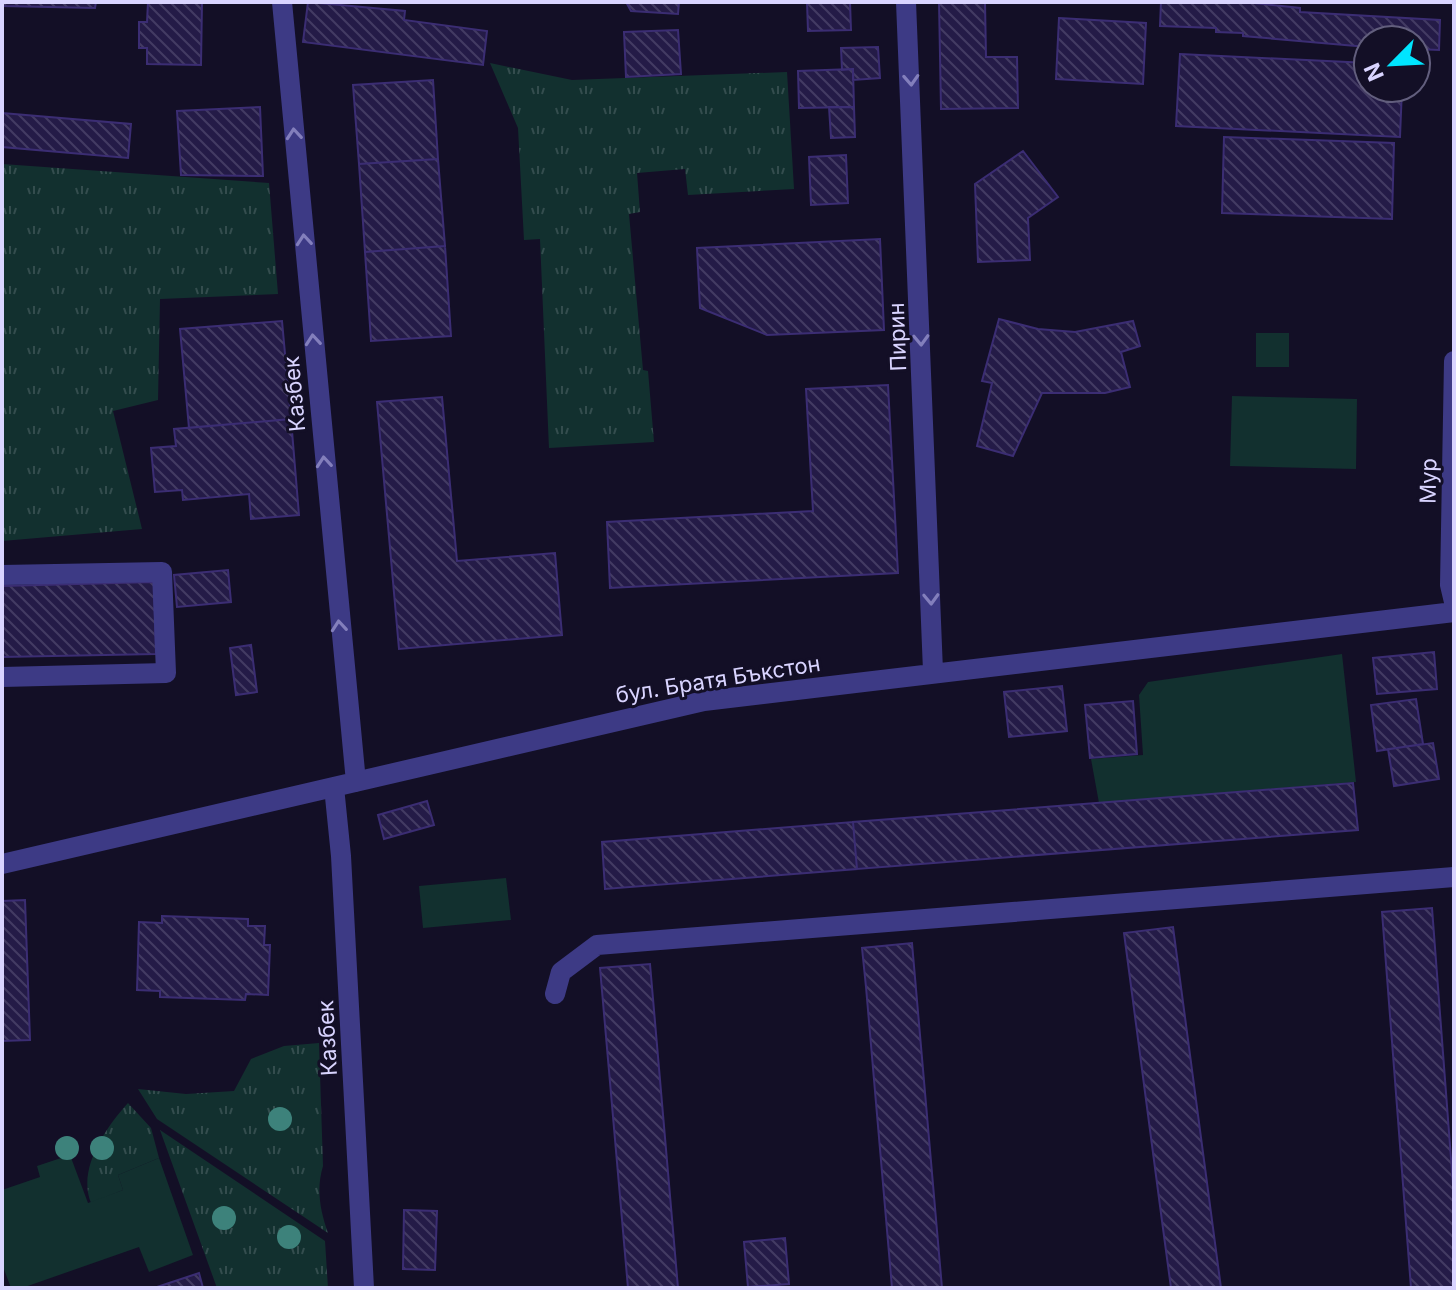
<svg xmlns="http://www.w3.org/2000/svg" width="1456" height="1290" font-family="Inter,sans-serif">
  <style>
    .grass { fill: url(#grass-tufts) }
    .park { fill: #12302f }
    .building { fill: url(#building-back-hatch); stroke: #3b2d73; stroke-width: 2 }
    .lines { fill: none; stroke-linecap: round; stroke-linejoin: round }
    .minor { stroke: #3d3a85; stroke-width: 20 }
    .tree { fill: #3d827b }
    .oneway { stroke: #837fbc }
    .labels { text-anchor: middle; stroke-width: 6; stroke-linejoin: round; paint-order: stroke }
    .street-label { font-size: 22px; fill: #d9d4ff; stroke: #130f26 }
  </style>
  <defs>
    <pattern id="grass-tufts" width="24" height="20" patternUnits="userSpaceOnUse" patternTransform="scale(2)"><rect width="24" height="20" fill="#12302f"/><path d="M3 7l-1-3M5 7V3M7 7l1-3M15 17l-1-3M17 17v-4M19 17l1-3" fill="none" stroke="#344d4e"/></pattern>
    <pattern id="building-back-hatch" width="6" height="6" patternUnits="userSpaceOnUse" patternTransform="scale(2)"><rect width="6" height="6" fill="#241b47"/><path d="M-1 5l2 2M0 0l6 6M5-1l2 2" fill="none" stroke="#433b63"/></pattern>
  </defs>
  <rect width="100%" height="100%" fill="#130f26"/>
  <path class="grass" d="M 490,63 L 572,80 L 787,72 L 794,189 L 688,195 L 685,169 L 637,173 L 640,212 L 629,214 L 643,370 L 648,371 L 654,442 L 549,448 L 540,239 L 524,240 L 518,128 Z
    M 2,164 L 269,183 L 278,294 L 160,299 L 158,400 L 113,411 L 142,529 L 2,541 Z
    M 319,1043 L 323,1166 C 316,1189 320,1210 328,1233 L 157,1119 L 138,1089 L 186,1094 L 234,1091 L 251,1059 L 284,1046 Z
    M 128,1103 L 151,1128 L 159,1158 L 118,1175 L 123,1190 L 91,1203 C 77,1169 106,1127 128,1103 Z
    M 160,1130 L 325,1241 L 328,1288 L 217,1288 Z"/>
  <path class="park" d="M 1256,333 L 1289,333 L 1289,367 L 1256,367 Z
    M 1232,396 L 1357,399 L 1356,469 L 1230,466 Z
    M 1342,654 L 1356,782 L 1099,803 L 1091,759 L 1143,755 L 1139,695 L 1148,682 Z
    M 506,878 L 511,920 L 423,928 L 419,886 Z
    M 70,1155 L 88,1203 L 123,1190 L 118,1175 L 159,1158 L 193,1255 L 149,1272 L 139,1247 L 22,1288 L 11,1288 L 2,1264 L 2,1190 L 40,1177 L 37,1166 Z"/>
  <path class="building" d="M 2,2 L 96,2 L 95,8 L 2,6 Z
    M 148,2 L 202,2 L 201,65 L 147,64 L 147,48 L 139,48 L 139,22 L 147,22 Z
    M 308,2 L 405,11 L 404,20 L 487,31 L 483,65 L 303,42 Z
    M 626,2 L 679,2 L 678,14 L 631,11 Z
    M 807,2 L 850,2 L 851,30 L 808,31 Z
    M 939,2 L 985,2 L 986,57 L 1017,57 L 1018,108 L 941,109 Z
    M 1161,2 L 1245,2 L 1300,8 L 1300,12 L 1440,20 L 1439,50 L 1416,49 L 1416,40 L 1368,40 L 1368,46 L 1356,46 L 1243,36 L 1243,33 L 1216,32 L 1216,28 L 1160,26 Z
    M 1059,18 L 1146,23 L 1143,84 L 1056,79 Z
    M 678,30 L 681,74 L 626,77 L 624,32 Z
    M 878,47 L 880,78 L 853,80 L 853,69 L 842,70 L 841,48 Z
    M 1180,54 L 1368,63 L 1368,88 L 1402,88 L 1400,137 L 1176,126 Z
    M 853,69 L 854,107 L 799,108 L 798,71 Z
    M 433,80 L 438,159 L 359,164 L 353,85 Z
    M 260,107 L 263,176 L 181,175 L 177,111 Z
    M 829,107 L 854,107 L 855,137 L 831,138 Z
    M 2,113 L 131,124 L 128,158 L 2,147 Z
    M 1224,137 L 1394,143 L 1392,219 L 1222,213 Z
    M 1023,151 L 1058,197 L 1028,218 L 1030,260 L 978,262 L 975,184 Z
    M 846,155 L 848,203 L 811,205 L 809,157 Z
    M 438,159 L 445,246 L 365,252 L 359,164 Z
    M 880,239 L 884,330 L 767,335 L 700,308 L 697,248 Z
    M 445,246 L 451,336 L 371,341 L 365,252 Z
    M 999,319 L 1038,329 L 1075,332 L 1133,321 L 1140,346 L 1121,352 L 1130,387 L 1105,393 L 1042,393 L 1013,456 L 977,446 L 992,383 L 982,381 Z
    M 282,321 L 291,419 L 189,428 L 180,329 Z
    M 888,385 L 898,573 L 610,588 L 607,522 L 813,511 L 806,389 Z
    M 442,397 L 457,561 L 555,553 L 562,635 L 399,649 L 377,402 Z
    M 291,419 L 299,515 L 251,519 L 249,494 L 183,500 L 182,490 L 155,492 L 151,448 L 176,446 L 174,429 Z
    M 228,570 L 231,602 L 177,607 L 174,575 Z
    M 154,582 L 156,654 L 2,657 L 2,586 Z
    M 251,645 L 257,692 L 236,695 L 230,648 Z
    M 1434,652 L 1437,689 L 1377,694 L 1373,658 Z
    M 1062,686 L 1067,731 L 1009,737 L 1004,692 Z
    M 1416,699 L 1423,744 L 1377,751 L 1371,705 Z
    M 1133,701 L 1137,754 L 1090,758 L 1085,705 Z
    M 1433,743 L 1439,779 L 1394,786 L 1388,749 Z
    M 1353,783 L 1358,830 L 857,869 L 853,822 Z
    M 427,801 L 434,825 L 384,839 L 378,815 Z
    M 853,822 L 857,869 L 605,889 L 602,842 Z
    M 25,900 L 30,1040 L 2,1041 L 2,901 Z
    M 1432,908 L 1454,1198 L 1454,1288 L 1411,1288 L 1382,912 Z
    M 162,916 L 248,919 L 248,926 L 265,926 L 264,945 L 270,945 L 268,995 L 246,994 L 245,1000 L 160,997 L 160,991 L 137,990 L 139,922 L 162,923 Z
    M 1173,927 L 1221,1288 L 1171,1288 L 1162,1221 L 1124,933 Z
    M 912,943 L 942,1288 L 892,1288 L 866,987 L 862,948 Z
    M 650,964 L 678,1288 L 628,1288 L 600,968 Z
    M 404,1210 L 437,1211 L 435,1270 L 403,1269 Z
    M 785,1238 L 789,1284 L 748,1287 L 744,1242 Z
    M 199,1273 L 203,1288 L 154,1288 Z"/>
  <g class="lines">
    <path class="minor" d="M 282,2 L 356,782
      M 906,2 L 933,671
      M 1454,361 L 1450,585 L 1454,602
      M 2,575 L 162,572 L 166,673 L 2,677
      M 334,787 L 341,856 L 364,1288
      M 2,864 L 704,701 L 1454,612
      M 555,994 L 561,972 L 597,945 L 1454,877"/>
  </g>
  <g class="tree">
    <circle cx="280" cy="1119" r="12"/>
    <circle cx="67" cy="1148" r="12"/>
    <circle cx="102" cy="1148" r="12"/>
    <circle cx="224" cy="1218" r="12"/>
    <circle cx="289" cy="1237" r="12"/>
  </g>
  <defs><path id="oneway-chevron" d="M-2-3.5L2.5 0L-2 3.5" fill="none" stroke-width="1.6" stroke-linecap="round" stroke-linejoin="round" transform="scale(2)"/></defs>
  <g class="oneway">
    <use href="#oneway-chevron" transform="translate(911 80) rotate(87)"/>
    <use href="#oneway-chevron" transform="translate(294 134) rotate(-95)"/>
    <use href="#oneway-chevron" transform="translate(304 240) rotate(-95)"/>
    <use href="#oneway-chevron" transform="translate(313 340) rotate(-95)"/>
    <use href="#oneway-chevron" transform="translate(921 340) rotate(88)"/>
    <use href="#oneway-chevron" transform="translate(324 462) rotate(-95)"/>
    <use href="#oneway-chevron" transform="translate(931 599) rotate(88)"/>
    <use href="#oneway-chevron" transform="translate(339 626) rotate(-95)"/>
  </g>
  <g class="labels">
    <g class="street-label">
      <text transform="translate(897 337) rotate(-92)" y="8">Пирин</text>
      <text transform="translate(294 394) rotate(-95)" y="8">Казбек</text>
      <text transform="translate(1428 481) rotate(-89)" y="8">Мур</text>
      <text transform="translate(718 679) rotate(-9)" y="8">бул. Братя Бъкстон</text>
      <text transform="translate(327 1038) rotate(-93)" y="8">Казбек</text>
    </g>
  </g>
  <rect width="1456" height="1290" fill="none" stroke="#d9d4ff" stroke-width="8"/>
  <g transform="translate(1392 64) rotate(246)"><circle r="38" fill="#130f26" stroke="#625e7d" stroke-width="2"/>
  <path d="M0-6L14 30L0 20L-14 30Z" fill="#00e5ff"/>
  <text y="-12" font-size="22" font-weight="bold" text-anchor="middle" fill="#d9d4ff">N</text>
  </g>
</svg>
